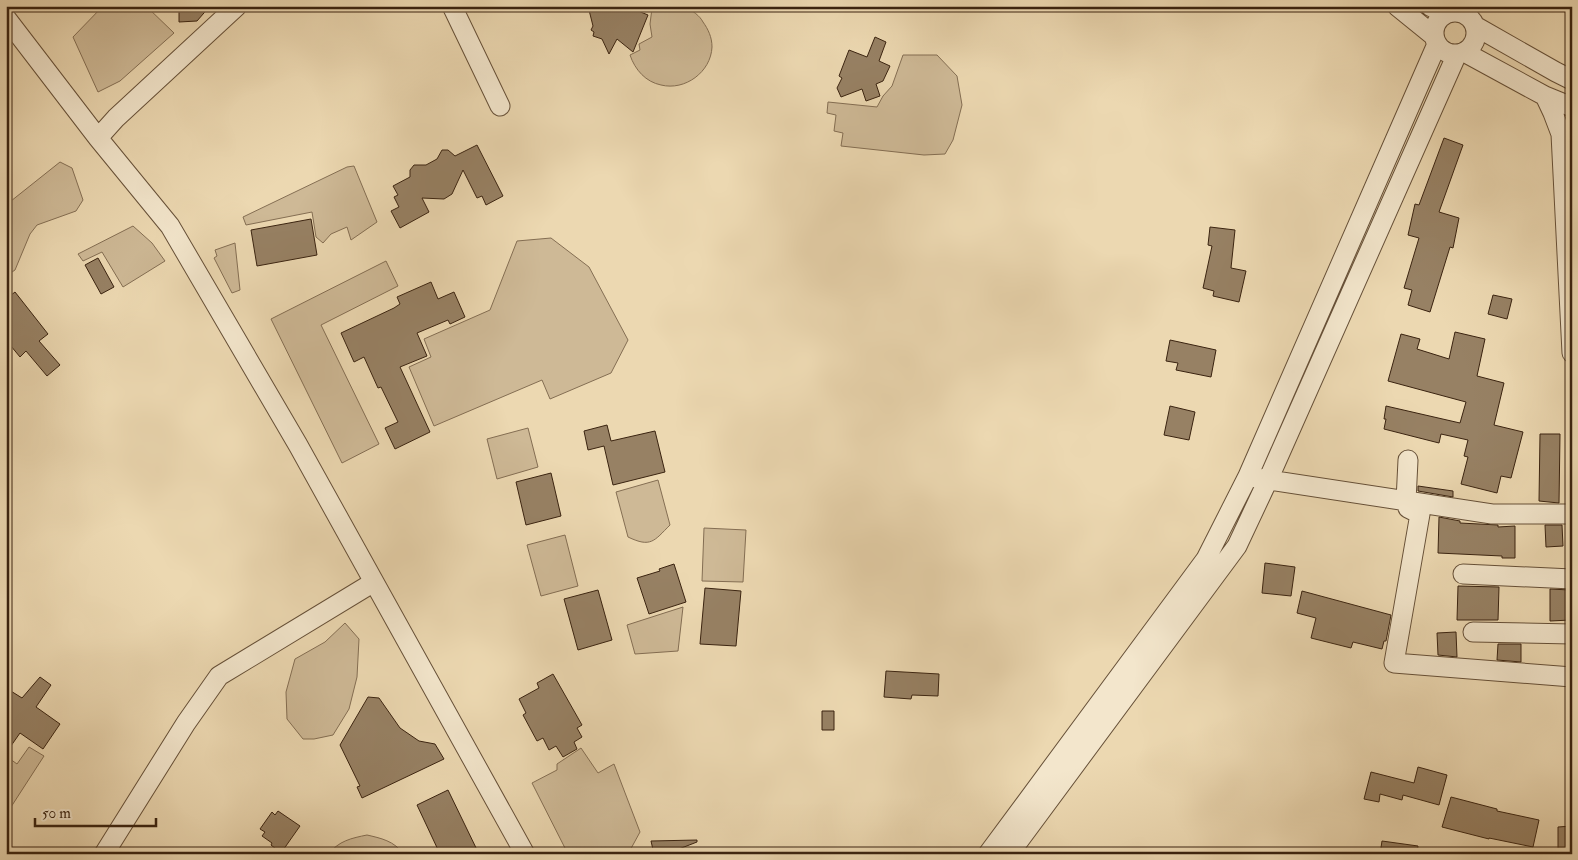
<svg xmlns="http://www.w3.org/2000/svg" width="1578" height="860" font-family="'IM FELL Double Pica',serif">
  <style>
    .green { fill: #ceb996; stroke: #846e53 }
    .building { fill: #978164; stroke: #3a2310 }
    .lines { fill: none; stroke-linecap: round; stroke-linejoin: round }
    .minor-casing { stroke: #665038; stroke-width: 21 }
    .minor { stroke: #f3e6cc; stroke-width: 19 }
  </style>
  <rect width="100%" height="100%" fill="#ecd8b1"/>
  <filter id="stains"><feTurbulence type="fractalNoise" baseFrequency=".004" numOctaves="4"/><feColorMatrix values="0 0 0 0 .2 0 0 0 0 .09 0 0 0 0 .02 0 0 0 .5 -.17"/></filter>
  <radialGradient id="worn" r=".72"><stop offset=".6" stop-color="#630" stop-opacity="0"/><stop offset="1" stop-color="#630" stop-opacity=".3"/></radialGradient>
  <path class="green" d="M 103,6 L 146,6 L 174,33 L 120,81 L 98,92 L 73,37 Z
    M 663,6 C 670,6 678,5 686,8 C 692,10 700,16 703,22 C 708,29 712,37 712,47 C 711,72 685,91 661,85 C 646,82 635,70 630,55 L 640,50 L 639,44 L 652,37 L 650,24 L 652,8 Z
    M 903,55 L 937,55 L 957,76 L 962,105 L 953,140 L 945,154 L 924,155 L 841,146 L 843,133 L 834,131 L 836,115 L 827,113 L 828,102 L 877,107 L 883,96 L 892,86 Z
    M 60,162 L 72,168 L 83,200 L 76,211 L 37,225 L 30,234 L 15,270 L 6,276 L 6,205 Z
    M 354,166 L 377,222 L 351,240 L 347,227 L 331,234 L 323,243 L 316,237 L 312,212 L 246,225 L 243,217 L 347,167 Z
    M 133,226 L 152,243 L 165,261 L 123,287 L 102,252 L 83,261 L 78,254 Z
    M 551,238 L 589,267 L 628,340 L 611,373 L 550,399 L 542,380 L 434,426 L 409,367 L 431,357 L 424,339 L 490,310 L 517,241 Z
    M 235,243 L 240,290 L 232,293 L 214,258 L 217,256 L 215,250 Z
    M 386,261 L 398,286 L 321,325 L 379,444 L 342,463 L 271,319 Z
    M 528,428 L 538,467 L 497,479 L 487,439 Z
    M 658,480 L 670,525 C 654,541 651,548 628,537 L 616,492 Z
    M 704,528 L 746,530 L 743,582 L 702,581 Z
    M 565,535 L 578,586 L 541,596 L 527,545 Z
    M 683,607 L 678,651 L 635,654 L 627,625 Z
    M 345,623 L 359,639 L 357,677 L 349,709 L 333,735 L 314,739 L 303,739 L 287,719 L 286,692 L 295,659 L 325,642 Z
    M 29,747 L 44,756 L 11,807 L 6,804 L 6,756 L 17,764 Z
    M 581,748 L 598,773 L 614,764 L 640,832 L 628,854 L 568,854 L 532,783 L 557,770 L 557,764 Z
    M 367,835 C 380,838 395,841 403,854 L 329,854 C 338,841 352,838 367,835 Z"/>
  <path class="building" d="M 179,6 L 210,6 L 197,21 L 179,22 Z
    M 588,6 L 626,6 L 648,15 L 633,52 L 617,39 L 609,54 L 602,39 L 593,36 L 594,32 L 591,30 L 593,26 Z
    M 875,37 L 886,42 L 879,61 L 890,66 L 883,81 L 876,84 L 880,96 L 866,101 L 862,89 L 841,97 L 837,88 L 842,78 L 839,76 L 849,50 L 867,57 Z
    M 1444,138 L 1463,145 L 1439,212 L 1459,218 L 1453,248 L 1450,247 L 1430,312 L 1408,305 L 1412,290 L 1404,288 L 1419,238 L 1408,235 L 1415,204 L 1419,205 Z
    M 477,145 L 503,196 L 486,205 L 482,196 L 477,198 L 463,170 L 452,194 L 444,199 L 422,198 L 429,212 L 400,228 L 391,211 L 399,207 L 394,197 L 398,195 L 393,186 L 410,177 L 410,170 L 414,165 L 426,165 L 437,159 L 442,150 L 448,150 L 455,156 Z
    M 311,219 L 317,255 L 257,266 L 251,230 Z
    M 1210,227 L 1235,230 L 1231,268 L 1246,271 L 1239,302 L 1213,296 L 1214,291 L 1203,288 L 1212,246 L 1208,245 Z
    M 98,258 L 114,287 L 101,294 L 85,265 Z
    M 431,282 L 438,299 L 454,292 L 465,317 L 450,324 L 448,320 L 417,333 L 427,356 L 400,367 L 430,432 L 395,449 L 385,428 L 398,422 L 381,387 L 378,388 L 364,357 L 354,362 L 341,333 L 394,308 L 400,304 L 397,297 Z
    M 15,292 L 48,334 L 39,341 L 60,365 L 47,376 L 26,351 L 20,357 L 6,340 L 6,299 Z
    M 1493,295 L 1512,299 L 1507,319 L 1488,314 Z
    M 1455,332 L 1485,339 L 1477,376 L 1504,383 L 1494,425 L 1523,432 L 1511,478 L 1501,476 L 1497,493 L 1461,484 L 1468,457 L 1464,456 L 1468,440 L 1441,434 L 1439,443 L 1384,429 L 1386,419 L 1384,419 L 1386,406 L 1460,423 L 1466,402 L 1388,381 L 1401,334 L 1420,339 L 1417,349 L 1449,359 Z
    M 1170,340 L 1216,350 L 1211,377 L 1176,370 L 1178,363 L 1166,361 Z
    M 1170,406 L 1195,412 L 1189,440 L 1164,435 Z
    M 607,425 L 611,441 L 655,431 L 665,472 L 613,485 L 604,446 L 588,450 L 584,431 Z
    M 1540,434 L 1560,434 L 1559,503 L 1539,501 Z
    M 551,473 L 561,516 L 526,525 L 516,482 Z
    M 1418,486 L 1453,491 L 1453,497 L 1418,491 Z
    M 1439,517 L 1460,521 L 1460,523 L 1498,525 L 1498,527 L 1515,526 L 1515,558 L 1502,558 L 1502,556 L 1438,553 Z
    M 1545,525 L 1562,525 L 1563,546 L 1546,547 Z
    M 1265,563 L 1295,567 L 1291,596 L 1262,593 Z
    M 674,564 L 686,602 L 649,614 L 637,578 L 660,571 L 659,569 Z
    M 1458,586 L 1499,587 L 1498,620 L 1457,620 Z
    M 705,588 L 741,591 L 736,646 L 700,644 Z
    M 1550,589 L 1570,590 L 1571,620 L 1550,621 Z
    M 598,590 L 612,640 L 578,650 L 564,599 Z
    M 1302,591 L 1391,615 L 1386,641 L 1384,641 L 1382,649 L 1353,642 L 1351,648 L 1311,638 L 1316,618 L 1297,613 Z
    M 1456,632 L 1457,657 L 1438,655 L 1437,633 Z
    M 1498,644 L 1521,644 L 1521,662 L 1497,660 Z
    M 886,671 L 939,674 L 938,696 L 912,695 L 911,699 L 884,697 Z
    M 553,674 L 582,725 L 577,728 L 582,737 L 574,742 L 577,749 L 563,757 L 556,746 L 549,750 L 543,738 L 537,741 L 523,715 L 526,713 L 519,699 L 539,688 L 537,683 Z
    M 40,677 L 51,685 L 36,707 L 60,724 L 43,749 L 20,733 L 6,753 L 6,688 L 22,698 Z
    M 368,697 L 379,698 L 400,728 L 419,741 L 435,744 L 444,759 L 362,798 L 357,787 L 360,786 L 340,745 Z
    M 822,711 L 834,711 L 834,730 L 822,730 Z
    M 1418,767 L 1447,775 L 1439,805 L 1403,795 L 1402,800 L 1380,794 L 1379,802 L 1364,799 L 1371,772 L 1414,783 Z
    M 448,790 L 479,854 L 440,854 L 417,805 Z
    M 1451,797 L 1497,809 L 1497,811 L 1539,820 L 1533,847 L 1489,838 L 1489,839 L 1442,827 Z
    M 278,811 L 300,826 L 281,853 L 271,845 L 272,843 L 262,836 L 265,832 L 260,829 L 272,812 L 275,815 Z
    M 1572,826 L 1572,853 L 1558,853 L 1558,827 Z
    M 697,840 L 697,842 L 666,854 L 654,854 L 651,841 Z
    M 1382,841 L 1418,846 L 1417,854 L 1380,854 Z"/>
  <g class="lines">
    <g class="minor-casing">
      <path id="minor" d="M 452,6 L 500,106
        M 1397,6 L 1434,36
        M 1430,6 L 1445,14
        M1434 33a21 21 0 1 1 42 0a21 21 0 1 1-42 0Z
        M 6,18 L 98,138 L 170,226 L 298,445 L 525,854
        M 1475,26 L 1556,72 L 1572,80
        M 1464,52 L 1545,96 L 1572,107
        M 1545,96 L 1553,113 L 1561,134 L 1572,353
        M 98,138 L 116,118 L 237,6
        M 1408,460 L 1406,501 L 1408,508 L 1420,514 L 1394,663 L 1572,677
        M 1256,478 L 1492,514 L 1572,514
        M 1463,574 L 1572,579
        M 1473,632 L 1572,634
        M 104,854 L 186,723 L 219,676 L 374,582
        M 988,854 L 1206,559 L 1248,476 L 1437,44
        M 1009,854 L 1237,546 L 1268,480 L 1457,54"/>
    </g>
    <use href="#minor" class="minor"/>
  </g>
  <rect width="1578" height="860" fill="none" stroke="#ecd8b1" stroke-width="25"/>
  <rect x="8" y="8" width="1563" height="845" fill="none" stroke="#3a2310" stroke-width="2.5"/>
  <rect x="12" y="12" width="1553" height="835" fill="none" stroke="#3a2310"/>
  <path d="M35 818v8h121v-8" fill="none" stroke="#3a2310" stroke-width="2.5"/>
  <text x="42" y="818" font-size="15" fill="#3a2310" stroke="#f3e6cc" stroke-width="4" paint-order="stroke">50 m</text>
  <rect width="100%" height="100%" filter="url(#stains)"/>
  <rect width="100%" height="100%" fill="url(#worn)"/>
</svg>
